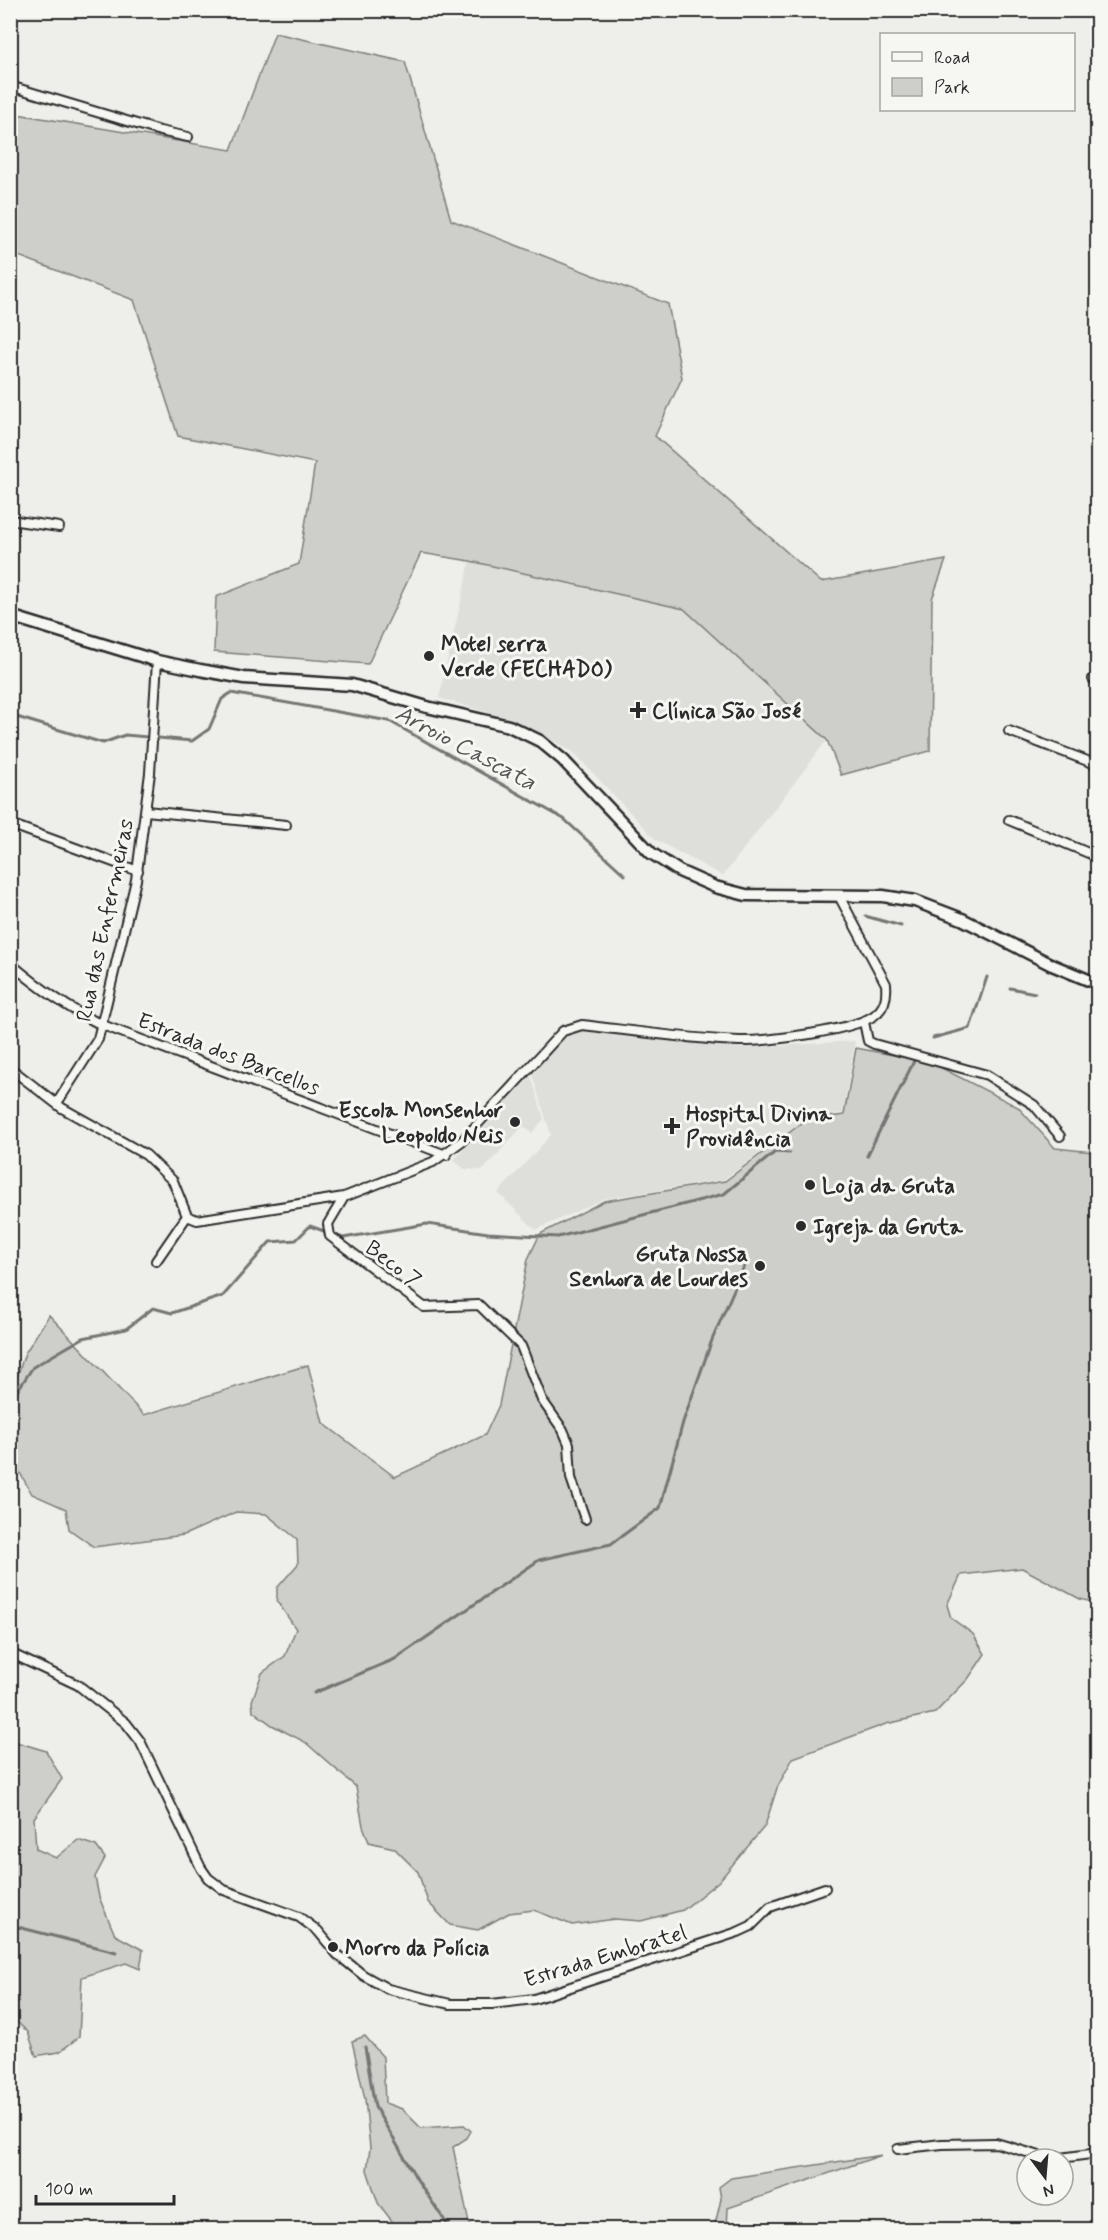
<svg xmlns="http://www.w3.org/2000/svg" width="1108" height="2240" font-family="Mynerve,sans-serif">
  <style>
    .built { fill: #dededb }
    .green { fill: #cececa; stroke: #7c7c7a; stroke-width: 1.5 }
    .lines { fill: none; stroke-linecap: round; stroke-linejoin: round }
    .stream { stroke: #757573; stroke-width: 3 }
    .street-casing { stroke: #2b2b2b; stroke-width: 12 }
    .secondary-casing { stroke: #2b2b2b; stroke-width: 15 }
    .street { stroke: #f6f6f2; stroke-width: 8 }
    .secondary { stroke: #f6f6f2; stroke-width: 10 }
    .poi-dot { fill: #2b2b2b; stroke: #f6f6f2; stroke-width: 2 }
    .labels { text-anchor: middle; stroke-width: 6; stroke-linejoin: round; paint-order: stroke }
    .poi-label { font-size: 22px; font-weight: bold; fill: #2b2b2b; stroke: #f6f6f2; text-anchor: start }
    .street-label { font-size: 22px; fill: #2b2b2b; stroke: #f6f6f2 }
    .water-label { font-size: 24px; font-style: italic; fill: #565655; stroke: #f6f6f2 }
  </style>
  <rect width="100%" height="100%" fill="#eeeeea"/>
  <filter id="ink" filterUnits="userSpaceOnUse"><feTurbulence type="fractalNoise" baseFrequency=".0167" numOctaves="2"/><feDisplacementMap in="SourceGraphic" scale="12" xChannelSelector="R" yChannelSelector="G"/><feConvolveMatrix kernelMatrix="1 2 1 2 8 2 1 2 1" color-interpolation-filters="sRGB"/></filter>
  <g filter="url(#ink)">
    <path class="built" d="M 470,561 L 684,609 L 827,740 L 723,876 L 656,840 L 573,752 L 523,723 L 439,698 Z
      M 582,1031 L 741,1048 L 855,1041 L 843,1113 L 807,1118 L 723,1180 L 603,1199 L 536,1230 L 498,1193 L 551,1135 L 532,1074 L 564,1037 Z
      M 531,1076 L 544,1119 L 532,1133 L 523,1126 L 483,1170 L 464,1169 L 454,1160 Z"/>
    <path class="green" d="M 275,33 L 405,62 L 451,220 L 668,304 L 682,378 L 655,436 L 821,582 L 946,560 L 932,599 L 930,751 L 841,775 L 827,740 L 684,609 L 470,561 L 421,553 L 368,664 L 214,652 L 216,597 L 299,564 L 315,463 L 178,436 L 134,300 L 11,253 L 11,113 L 231,150 Z
      M 856,1048 L 930,1062 L 1018,1107 L 1055,1148 L 1093,1152 L 1097,1149 L 1097,1603 L 1080,1599 L 1022,1568 L 961,1575 L 947,1605 L 951,1618 L 973,1634 L 985,1654 L 968,1679 L 935,1713 L 886,1724 L 793,1758 L 777,1788 L 765,1826 L 719,1881 L 683,1910 L 641,1921 L 615,1919 L 572,1925 L 534,1910 L 509,1913 L 478,1930 L 450,1925 L 428,1902 L 418,1872 L 394,1848 L 369,1842 L 363,1826 L 356,1787 L 305,1742 L 272,1725 L 253,1711 L 252,1701 L 262,1673 L 285,1656 L 296,1629 L 277,1601 L 277,1588 L 298,1564 L 297,1539 L 266,1514 L 236,1512 L 184,1535 L 94,1547 L 69,1529 L 66,1509 L 32,1494 L 11,1457 L 10,1398 L 25,1353 L 49,1315 L 144,1415 L 308,1365 L 323,1423 L 395,1477 L 485,1435 L 499,1405 L 528,1259 L 540,1234 L 604,1201 L 725,1181 L 806,1120 L 844,1115 Z
      M 13,1741 L 46,1751 L 62,1779 L 34,1818 L 36,1849 L 56,1858 L 78,1840 L 96,1846 L 105,1858 L 95,1877 L 99,1897 L 115,1935 L 143,1950 L 140,1969 L 126,1963 L 82,1977 L 79,2037 L 59,2052 L 36,2056 L 28,2032 L 11,2017 L 10,1743 Z
      M 365,2036 L 383,2057 L 385,2103 L 402,2109 L 421,2128 L 464,2125 L 471,2131 L 467,2138 L 453,2147 L 469,2223 L 476,2229 L 398,2229 L 378,2203 L 367,2170 L 370,2148 L 365,2099 L 352,2041 Z
      M 882,2155 L 728,2208 L 727,2229 L 714,2229 L 721,2199 L 719,2187 L 731,2178 Z"/>
    <g class="lines">
      <path class="stream" d="M 10,715 L 103,743 L 125,735 L 192,741 L 209,729 L 222,699 L 231,693 L 389,721 L 564,819 L 625,875
        M 865,916 L 901,926
        M 1010,988 L 1035,993
        M 933,1038 L 970,1028 L 987,977
        M 867,1156 L 914,1061
        M 10,1402 L 33,1367 L 83,1338 L 126,1329 L 153,1308 L 172,1313 L 223,1296 L 270,1242 L 296,1240 L 310,1226 L 343,1238 L 427,1224 L 488,1233 L 558,1237 L 724,1194 L 775,1152 L 790,1153
        M 314,1693 L 395,1659 L 539,1560 L 611,1544 L 660,1508 L 683,1422 L 712,1340 L 745,1264
        M 10,1925 L 116,1952
        M 365,2047 L 375,2107 L 418,2181 L 451,2230"/>
      <g class="street-casing">
        <path id="street" d="M 10,86 L 160,131 L 188,137
          M 10,520 L 59,527
          M 1093,679 L 1098,681
          M 1009,731 L 1098,765
          M 146,811 L 286,825
          M 1009,820 L 1098,857
          M 10,824 L 138,871
          M 10,963 C 38,987 67,1008 100,1024 L 446,1155
          M 864,1022 L 868,1041 L 874,1044 L 987,1075 L 1034,1105 L 1060,1136
          M 10,1068 L 62,1108 L 146,1155 L 173,1181 L 187,1216 L 197,1220 L 344,1197 L 433,1162 L 462,1141 L 563,1031 L 582,1025 C 634,1031 687,1039 739,1041 C 764,1042 861,1030 877,1013 C 886,1005 887,995 886,984 L 839,896
          M 57,1103 L 98,1039 L 136,880 L 150,773 L 157,661
          M 344,1197 L 328,1224 L 330,1236 L 424,1307 L 479,1305 L 521,1346 L 542,1400 L 563,1430 L 569,1444 L 571,1478 L 585,1519
          M 156,1261 L 187,1216
          M 10,1653 L 78,1685 L 126,1723 L 140,1741 L 201,1868 L 208,1878 L 224,1890 L 299,1917 L 318,1931 L 337,1954 L 363,1975 L 388,1989 L 450,2004 L 492,2004 L 534,1999 L 738,1932 L 751,1926 L 770,1907 L 825,1888
          M 898,2149 L 942,2144 L 996,2143 L 1050,2159
          M 1053,2159 L 1098,2153"/>
      </g>
      <g class="secondary-casing">
        <path id="secondary" d="M 10,616 L 157,661 L 200,670 L 244,678 L 352,685 L 427,707 L 509,726 L 540,741 L 563,760 L 651,853 L 679,871 L 715,887 L 746,895 L 883,896 L 915,901 L 962,919 L 1052,965 L 1098,984"/>
      </g>
      <use href="#street" class="street"/>
      <use href="#secondary" class="secondary"/>
    </g>
  </g>
  <g class="poi-dot">
    <circle cx="429" cy="656" r="6"/>
    <path d="M635 701h6v6h6v6h-6v6h-6v-6h-6v-6h6z"/>
    <circle cx="515" cy="1122" r="6"/>
    <path d="M669 1117h6v6h6v6h-6v6h-6v-6h-6v-6h6z"/>
    <circle cx="810" cy="1185" r="6"/>
    <circle cx="801" cy="1226" r="6"/>
    <circle cx="760" cy="1266" r="6"/>
    <circle cx="333" cy="1947" r="6"/>
  </g>
  <g class="labels">
    <g class="poi-label">
      <text x="441" y="651">Motel serra<tspan x="441" dy="25">Verde (FECHADO)</tspan></text>
      <text x="652" y="718">Clínica São José</text>
      <text x="503" y="1117" text-anchor="end">Escola Monsenhor<tspan x="503" dy="25">Leopoldo Neis</tspan></text>
      <text x="686" y="1121">Hospital Divina<tspan x="686" dy="25">Providência</tspan></text>
      <text x="822" y="1193">Loja da Gruta</text>
      <text x="813" y="1234">Igreja da Gruta</text>
      <text x="748" y="1261" text-anchor="end">Gruta Nossa<tspan x="748" dy="25">Senhora de Lourdes</tspan></text>
      <text x="345" y="1955">Morro da Polícia</text>
    </g>
    <g class="street-label">
      <text transform="translate(104 920) rotate(-78)" y="8">Rua das Enfermeiras</text>
      <text transform="translate(229 1053) rotate(21)" y="8">Estrada dos Barcellos</text>
      <text transform="translate(394 1263) rotate(37)" y="8">Beco 7</text>
      <text transform="translate(605 1955) rotate(-17)" y="8">Estrada Embratel</text>
    </g>
    <g class="water-label">
      <text transform="translate(466 747) rotate(28)" y="8">Arroio Cascata</text>
    </g>
  </g>
  <rect width="1108" height="2240" fill="none" stroke="#f6f6f2" stroke-width="36"/>
  <rect x="18" y="18" width="1072" height="2204" fill="none" stroke="#2b2b2b" stroke-width="2" filter="url(#ink)"/>
  <rect x="880" y="33" width="195" height="78" fill="#f6f6f2" stroke="#a5a5a2" stroke-width="1.5"/>
  <rect x="892" y="52" width="30" height="9" fill="#f6f6f2" stroke="#a5a5a2" stroke-width="1.5"/>
  <text x="934" y="63" font-size="18" fill="#2b2b2b">Road</text>
  <rect x="892" y="78" width="30" height="18" fill="#cececa" stroke="#a5a5a2" stroke-width="1.5"/>
  <text x="934" y="93" font-size="18" fill="#2b2b2b">Park</text>
  <g transform="translate(1045 2177) rotate(164)"><circle r="28" fill="#f6f6f2" stroke="#a5a5a2" stroke-width="1.5"/>
  <path d="M0-4.5L10 22L0 15L-10 22Z" fill="#2b2b2b"/>
  <text y="-9" font-size="16" font-weight="bold" text-anchor="middle" fill="#2b2b2b">N</text>
  </g>
  <path d="M36 2195v9h138v-9" fill="none" stroke="#2b2b2b" stroke-width="3"/>
  <text x="45" y="2195" font-size="18" fill="#2b2b2b" stroke="#f6f6f2" stroke-width="4.5" paint-order="stroke">100 m</text>
</svg>
